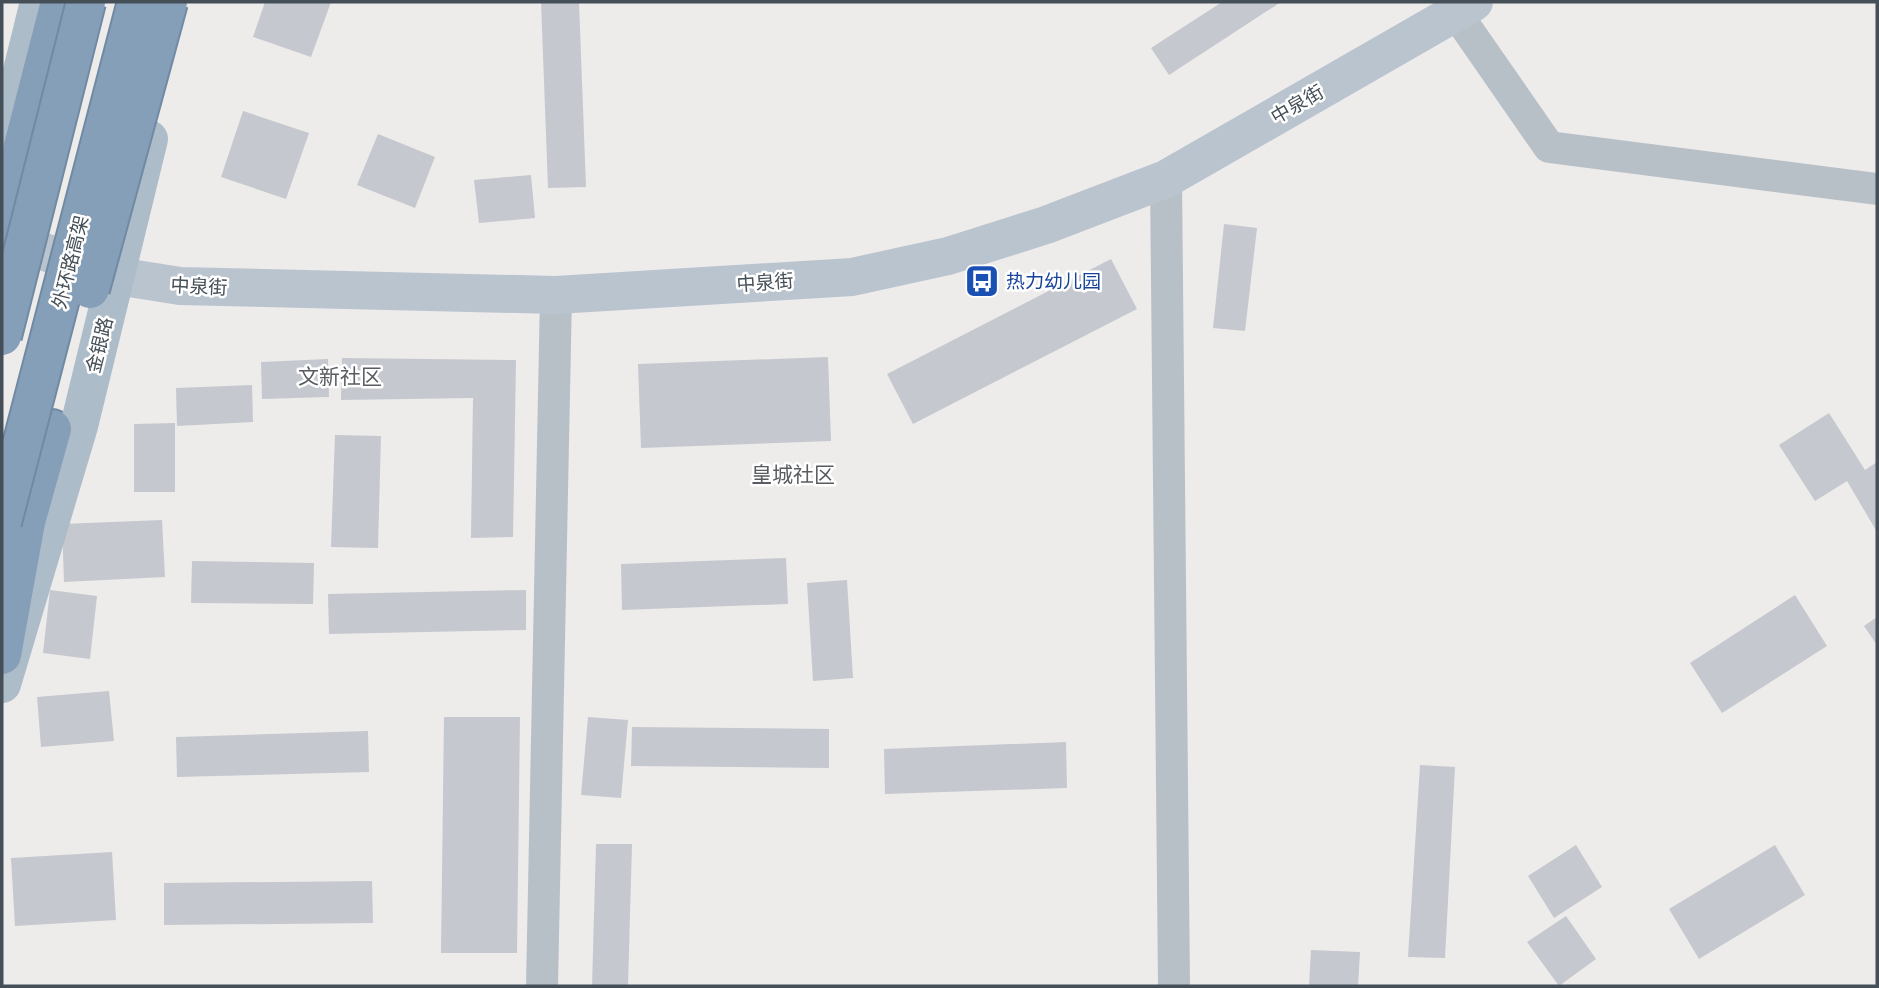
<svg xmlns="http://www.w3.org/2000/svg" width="1879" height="988" font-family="Barlow,'Noto Sans SC',sans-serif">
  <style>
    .building { fill: #c5c8ce }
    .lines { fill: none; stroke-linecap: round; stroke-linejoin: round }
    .highway-casing { stroke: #718aa3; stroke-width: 42 }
    .street { stroke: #b8c0c7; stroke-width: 32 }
    .secondary { stroke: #bac4cf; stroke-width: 38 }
    .primary { stroke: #adbcc9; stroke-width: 38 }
    .highway { stroke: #869fb8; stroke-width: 38 }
    .highway-bridge-casing { stroke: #718aa3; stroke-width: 42; stroke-linecap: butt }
    .highway-bridge { stroke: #869fb8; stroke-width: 38 }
    .labels { text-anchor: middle; stroke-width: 5; stroke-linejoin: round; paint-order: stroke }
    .street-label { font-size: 19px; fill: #454f57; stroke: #fff }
    .transit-label { font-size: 19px; fill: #164399; stroke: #fff; text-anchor: start }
    .neighbourhood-label { font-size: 21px; fill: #595c60; stroke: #fff }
  </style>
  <rect width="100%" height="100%" fill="#eeebeb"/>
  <path class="building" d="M 265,2 L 331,2 L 311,57 L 253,37 Z
    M 541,2 L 579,2 L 586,187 L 548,188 Z
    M 1222,2 L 1281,2 L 1169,75 L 1151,48 Z
    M 243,111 L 309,133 L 286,199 L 221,177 Z
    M 378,134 L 435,157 L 415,208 L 357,185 Z
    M 531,175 L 535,218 L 479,223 L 474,180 Z
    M 1224,224 L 1257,228 L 1245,331 L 1213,328 Z
    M 1111,259 L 1137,309 L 913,424 L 887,374 Z
    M 828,357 L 831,441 L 641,448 L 638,364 Z
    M 342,358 L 516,360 L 513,537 L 471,538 L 473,398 L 341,400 Z
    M 328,359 L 329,397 L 262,399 L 261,362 Z
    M 252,385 L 253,422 L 177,426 L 176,388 Z
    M 1829,413 L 1865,470 L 1877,462 L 1877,532 L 1847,481 L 1815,501 L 1779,445 Z
    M 175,423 L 175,492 L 134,492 L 134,424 Z
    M 335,435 L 381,436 L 378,548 L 331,547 Z
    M 162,520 L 165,577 L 64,582 L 62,524 Z
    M 786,558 L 788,604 L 622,610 L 621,564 Z
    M 192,561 L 314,563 L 313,604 L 191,603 Z
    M 847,580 L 853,678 L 813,681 L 807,583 Z
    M 50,590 L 97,596 L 90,659 L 43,653 Z
    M 526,590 L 526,630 L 329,634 L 328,594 Z
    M 1795,595 L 1827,646 L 1722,713 L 1690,663 Z
    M 1877,617 L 1877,645 L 1864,626 Z
    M 109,691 L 114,741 L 41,747 L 37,697 Z
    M 444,717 L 520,717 L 517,953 L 441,953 Z
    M 588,717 L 628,720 L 621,798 L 581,795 Z
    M 632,727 L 829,729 L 829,768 L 631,766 Z
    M 368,731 L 369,772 L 177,777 L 176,737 Z
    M 1066,742 L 1067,788 L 885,794 L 884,749 Z
    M 1420,765 L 1455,767 L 1445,958 L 1408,957 Z
    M 596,844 L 632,844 L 628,986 L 592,986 Z
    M 1576,845 L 1602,887 L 1554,918 L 1528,876 Z
    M 1775,845 L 1805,895 L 1699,959 L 1669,909 Z
    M 112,852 L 116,920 L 15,926 L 11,858 Z
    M 372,881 L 373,923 L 164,925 L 164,883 Z
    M 1566,916 L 1596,959 L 1559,986 L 1527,942 Z
    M 1311,950 L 1360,952 L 1358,986 L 1309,986 Z"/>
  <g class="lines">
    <g class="highway-casing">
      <path id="highway" d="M 2,228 L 60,2
        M 2,655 L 26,522 L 52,429"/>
    </g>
    <path class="street" d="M 1456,13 L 1549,147 L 1877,189
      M 1166,179 L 1174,986
      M 542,986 L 556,295"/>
    <path class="secondary" d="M 2,238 L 117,276 L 180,286 L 556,295 L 852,277 L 948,256 L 1046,225 L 1166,179 L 1474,2"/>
    <path class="primary" d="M 2,152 L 39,2
      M 2,684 L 79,426 L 149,139"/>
    <use href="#highway" class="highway"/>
    <g class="highway-bridge-casing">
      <path id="highway-bridge" d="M 90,289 L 168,2
        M 2,336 L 86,2
        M 2,522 L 137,2"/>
    </g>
    <use href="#highway-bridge" class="highway-bridge"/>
  </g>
  <defs>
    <g id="bus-square" transform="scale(1.75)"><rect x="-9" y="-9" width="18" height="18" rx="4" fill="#1a4fb4" stroke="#fff"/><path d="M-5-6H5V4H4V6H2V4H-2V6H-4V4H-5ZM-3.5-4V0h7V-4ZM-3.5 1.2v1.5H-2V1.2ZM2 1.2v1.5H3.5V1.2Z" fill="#fff"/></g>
  </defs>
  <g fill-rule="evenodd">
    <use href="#bus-square" x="982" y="281"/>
  </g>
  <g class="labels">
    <g class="street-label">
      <text transform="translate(1297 104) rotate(-30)" y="7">中泉街</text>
      <text transform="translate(70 262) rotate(-76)" y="7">外环路高架</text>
      <text transform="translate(765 282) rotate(-4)" y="7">中泉街</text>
      <text transform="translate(199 286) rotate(3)" y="7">中泉街</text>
      <text transform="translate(99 345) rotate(-76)" y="7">金银路</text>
    </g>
    <g class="transit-label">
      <text x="1006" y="288">热力幼儿园</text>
    </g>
    <g class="neighbourhood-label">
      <text x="340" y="384">文新社区</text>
      <text x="793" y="482">皇城社区</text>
    </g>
  </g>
  <rect width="1879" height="988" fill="none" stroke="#454f57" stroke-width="7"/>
</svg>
